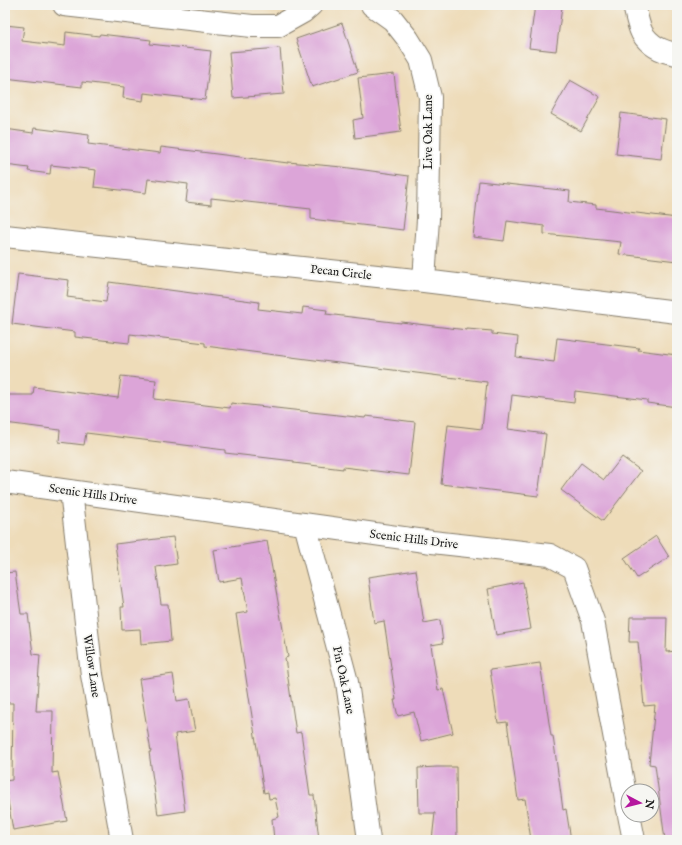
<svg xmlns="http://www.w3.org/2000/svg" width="682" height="845" font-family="'IM FELL English',serif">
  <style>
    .building { fill: #dca5d8 }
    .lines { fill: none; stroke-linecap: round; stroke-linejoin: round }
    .minor-casing { stroke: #857c6a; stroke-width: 24 }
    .minor { stroke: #fff; stroke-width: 22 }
    .labels { text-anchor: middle; stroke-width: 3.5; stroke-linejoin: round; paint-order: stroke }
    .street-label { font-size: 12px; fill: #1c1c1c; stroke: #f6f6f2 }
  </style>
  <rect width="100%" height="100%" fill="#f6f6f2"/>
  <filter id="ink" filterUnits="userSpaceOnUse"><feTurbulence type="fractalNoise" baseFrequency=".025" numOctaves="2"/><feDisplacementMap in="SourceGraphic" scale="8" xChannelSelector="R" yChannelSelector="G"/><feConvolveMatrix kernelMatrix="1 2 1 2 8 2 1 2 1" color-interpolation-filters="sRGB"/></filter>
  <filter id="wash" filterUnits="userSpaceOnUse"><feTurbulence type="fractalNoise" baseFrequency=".012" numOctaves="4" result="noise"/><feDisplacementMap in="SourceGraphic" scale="16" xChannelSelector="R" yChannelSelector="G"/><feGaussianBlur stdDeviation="0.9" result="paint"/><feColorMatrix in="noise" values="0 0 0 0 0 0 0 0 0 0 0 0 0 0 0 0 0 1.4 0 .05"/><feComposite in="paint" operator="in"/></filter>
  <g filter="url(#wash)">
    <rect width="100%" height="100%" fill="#eedcb9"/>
    <g id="blocks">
      <path class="building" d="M 535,5 L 562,7 L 556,51 L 529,48 Z
        M 342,23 L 358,72 L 312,87 L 296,39 Z
        M 5,25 L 24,27 L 22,41 L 65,46 L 66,32 L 99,36 L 100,34 L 151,40 L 150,44 L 211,51 L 205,100 L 144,93 L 143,101 L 123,98 L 124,87 L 82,82 L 82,87 L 5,78 Z
        M 280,48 L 284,94 L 233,98 L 229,52 Z
        M 394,74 L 401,132 L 355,138 L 353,120 L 363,118 L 358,78 Z
        M 570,80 L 600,97 L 581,131 L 551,114 Z
        M 621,113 L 666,119 L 661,159 L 616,154 Z
        M 34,128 L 89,135 L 88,144 L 160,153 L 161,147 L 288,163 L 288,162 L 342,167 L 409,176 L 403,230 L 311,219 L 311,209 L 211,198 L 211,205 L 186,202 L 188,184 L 148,179 L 146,193 L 94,187 L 96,170 L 51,165 L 50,174 L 28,171 L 29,168 L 5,165 L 5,129 L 33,133 Z
        M 479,181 L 570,191 L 569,202 L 596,205 L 596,208 L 677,218 L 677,261 L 619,254 L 621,242 L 544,234 L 544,226 L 507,221 L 504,241 L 473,237 Z
        M 18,274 L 69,280 L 67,297 L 106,302 L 109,282 L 259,302 L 258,309 L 302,314 L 303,307 L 327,310 L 326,314 L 401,323 L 401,322 L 467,330 L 467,329 L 492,331 L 492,334 L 518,337 L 516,357 L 554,362 L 557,338 L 639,348 L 638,350 L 677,355 L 677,407 L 647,403 L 647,400 L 575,391 L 574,403 L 512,395 L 508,429 L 546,434 L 538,496 L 441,484 L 448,425 L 482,429 L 487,382 L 205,346 L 205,343 L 130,334 L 129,343 L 75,337 L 75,332 L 12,324 Z
        M 121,376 L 156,380 L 154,399 L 230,408 L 231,403 L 365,418 L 366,416 L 415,422 L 409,475 L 343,467 L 343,469 L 294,463 L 294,461 L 225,453 L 225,450 L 86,433 L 84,445 L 59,442 L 60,430 L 5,423 L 5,395 L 33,395 L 34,387 L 118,398 Z
        M 622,457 L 641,471 L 603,521 L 561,490 L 581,463 L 604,480 Z
        M 656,536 L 669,557 L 637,578 L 624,558 Z
        M 173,537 L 177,564 L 156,567 L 161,604 L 168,604 L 171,641 L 141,644 L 140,629 L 122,630 L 121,607 L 124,607 L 115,544 Z
        M 267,541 L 288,657 L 285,658 L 296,733 L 301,732 L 310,795 L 314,795 L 319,840 L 274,840 L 272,819 L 279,817 L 275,798 L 269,799 L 268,792 L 264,793 L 236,614 L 248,612 L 242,578 L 219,582 L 214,550 Z
        M 416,570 L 424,623 L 440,620 L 443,643 L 431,645 L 438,690 L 443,689 L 453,733 L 421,741 L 414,712 L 398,716 L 394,700 L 396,700 L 384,621 L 374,623 L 368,577 Z
        M 15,572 L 21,614 L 28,614 L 33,654 L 40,655 L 36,711 L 53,711 L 52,773 L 58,772 L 67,821 L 13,830 L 5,784 L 5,781 L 12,780 L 13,703 L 5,703 L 5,573 Z
        M 523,582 L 531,629 L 496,635 L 488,589 Z
        M 630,617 L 667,617 L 666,652 L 677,651 L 677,840 L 665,840 L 655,765 L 649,764 L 655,705 L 644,706 L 638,642 L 629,642 Z
        M 540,663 L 551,736 L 553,736 L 563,810 L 566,809 L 571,840 L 531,840 L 525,799 L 518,800 L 507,722 L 498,723 L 490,670 Z
        M 173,674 L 177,701 L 189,699 L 195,731 L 175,734 L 185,811 L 158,815 L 149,752 L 151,752 L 139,679 Z
        M 437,767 L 456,767 L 457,840 L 432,840 L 435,813 L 419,813 L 418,768 Z"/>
    </g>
  </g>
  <g filter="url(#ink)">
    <use href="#blocks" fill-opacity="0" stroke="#857c6a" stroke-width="1"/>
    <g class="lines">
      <g class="minor-casing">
        <path id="minor" d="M 64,5 L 252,26 L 278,26 L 303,12 L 311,5
          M 372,5 L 393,20 L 408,39 L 421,60 L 430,97 L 428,219 L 424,281
          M 634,5 C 636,14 638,25 642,33 C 650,46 663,52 677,54
          M 5,236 L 424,281 L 677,312
          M 5,482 L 432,542 L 550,555 L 574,568 L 593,621 L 628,810
          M 71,491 L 92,675 L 122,840
          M 305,524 L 347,682 L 369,840
          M 629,815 L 634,840"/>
      </g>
      <use href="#minor" class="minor"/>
    </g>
  </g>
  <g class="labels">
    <g class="street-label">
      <text transform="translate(428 132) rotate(-90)" y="4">Live Oak Lane</text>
      <text transform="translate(341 272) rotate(6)" y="4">Pecan Circle</text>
      <text transform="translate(93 494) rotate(8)" y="4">Scenic Hills Drive</text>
      <text transform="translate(414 539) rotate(7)" y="4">Scenic Hills Drive</text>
      <text transform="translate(92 666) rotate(82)" y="4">Willow Lane</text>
      <text transform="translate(344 680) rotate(78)" y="4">Pin Oak Lane</text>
    </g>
  </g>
  <rect width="682" height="845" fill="none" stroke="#f6f6f2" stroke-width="20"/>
  <g transform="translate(640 803) rotate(97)"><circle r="19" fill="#f6f6f2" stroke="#9f9f9c"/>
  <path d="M0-3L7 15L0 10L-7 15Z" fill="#b5179e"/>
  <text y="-6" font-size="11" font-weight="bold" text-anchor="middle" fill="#1c1c1c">N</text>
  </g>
</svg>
